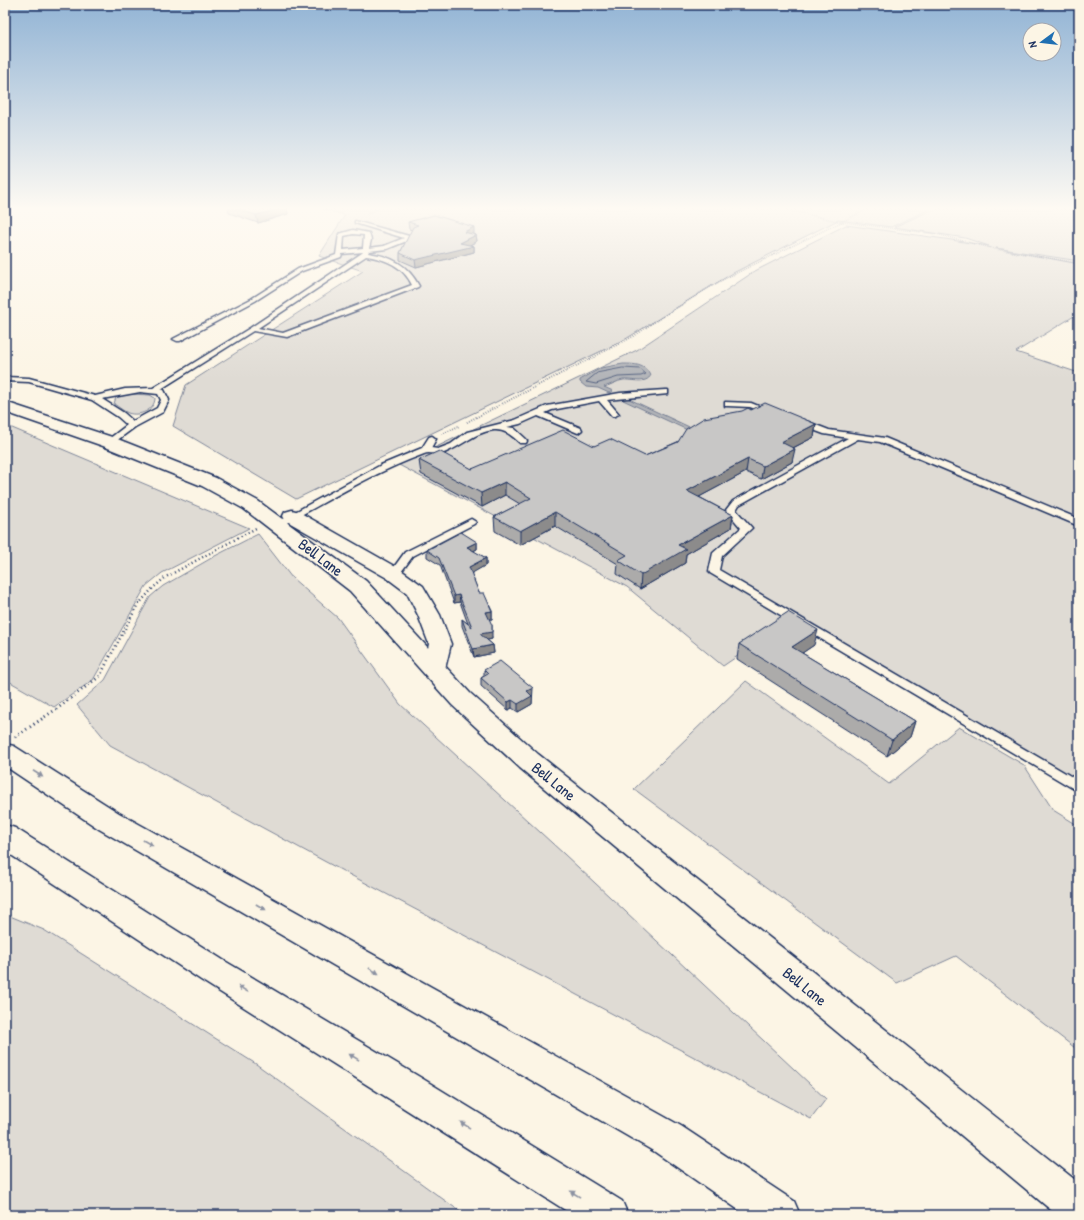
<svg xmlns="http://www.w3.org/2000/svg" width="1084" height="1220" font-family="'Patrick Hand',sans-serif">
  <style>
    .green { fill: #dfdbd4; stroke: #7d8599 }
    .water { fill: #b2b4b8; stroke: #767f94 }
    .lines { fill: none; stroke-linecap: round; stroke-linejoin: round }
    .shore { stroke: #576482; stroke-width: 1 }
    .lane-casing { stroke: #1b2f5e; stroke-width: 3 }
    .street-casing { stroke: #1b2f5e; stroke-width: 3 }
    .secondary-casing { stroke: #1b2f5e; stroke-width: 3 }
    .highway-casing { stroke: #1b2f5e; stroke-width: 3 }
    .path-far3 { stroke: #1b2f5e; stroke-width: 1.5; stroke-dasharray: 0.5 1.5; stroke-linecap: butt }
    .path-far2 { stroke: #1b2f5e; stroke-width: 2; stroke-dasharray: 0.5 2; stroke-linecap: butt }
    .path-far1 { stroke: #1b2f5e; stroke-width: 2.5; stroke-dasharray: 1 3; stroke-linecap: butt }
    .path { stroke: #1b2f5e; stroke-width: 3; stroke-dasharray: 1 3.5; stroke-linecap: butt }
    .lane { fill: #fcf5e5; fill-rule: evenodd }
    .street { fill: #fcf5e5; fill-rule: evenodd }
    .secondary { fill: #fcf5e5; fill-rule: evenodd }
    .highway { fill: #fcf5e5; fill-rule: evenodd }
    .wall { fill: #acabaa; stroke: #1b2f5e }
    .shaded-wall { fill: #8c8b8b; stroke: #1b2f5e }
    .building { fill: #c8c7c6; stroke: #1b2f5e }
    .oneway { fill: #8c92a2 }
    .labels { text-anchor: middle; stroke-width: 3.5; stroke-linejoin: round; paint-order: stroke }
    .near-street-label { font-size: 16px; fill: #1b2f5e; stroke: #fcf5e5 }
  </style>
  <rect width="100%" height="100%" fill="#fcf5e5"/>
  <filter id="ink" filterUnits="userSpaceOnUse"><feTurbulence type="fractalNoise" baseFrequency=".025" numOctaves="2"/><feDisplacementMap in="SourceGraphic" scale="8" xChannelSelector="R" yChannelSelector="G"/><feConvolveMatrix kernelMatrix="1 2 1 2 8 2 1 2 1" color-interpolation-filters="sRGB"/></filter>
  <g filter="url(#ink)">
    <path class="green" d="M 323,209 L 930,209 L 891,227 L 838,220 L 733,273 L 624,340 L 296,499 L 173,426 L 186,385 L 363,271 L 319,256 L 345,215 Z
      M 934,209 L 1079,209 L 1079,261 L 996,248 L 1079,264 L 1079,313 L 1016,352 L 1079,373 L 1079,790 L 789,621 L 723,666 L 627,587 L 399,465 L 637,350 L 755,271 L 846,225 L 945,239 L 989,246 L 965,238 L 894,227 Z
      M 132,394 L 150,395 L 155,398 C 155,410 139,417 128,413 C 123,411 119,407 114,404 L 116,397 Z
      M 5,425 L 249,528 L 162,573 L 146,586 L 93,680 L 54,707 L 5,679 Z
      M 258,534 L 292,578 L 338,618 L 400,704 L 564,854 L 826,1099 L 811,1119 L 324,861 L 110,745 L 77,705 L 105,680 L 150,597 L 163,586 L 215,556 Z
      M 746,681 L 889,784 L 959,727 L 1024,765 L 1053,810 L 1079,826 L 1079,1051 L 956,956 L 897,983 L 634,789 Z
      M 5,914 L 44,930 L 256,1064 L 465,1215 L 5,1215 Z"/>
    <path class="water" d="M 623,364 C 635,364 644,364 651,375 C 646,385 632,379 623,380 C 617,381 611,385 604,387 L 613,391 L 609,393 L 598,388 L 586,387 L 580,382 L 580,380 L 601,368 Z
      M 627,398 L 700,432 L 696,434 L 623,400 Z"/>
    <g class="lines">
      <path class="shore" d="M 623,368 L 640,369 L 646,374 L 641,376 L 618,377 L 596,384 L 586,382 L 597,373 Z"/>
      <g class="lane-casing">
        <path id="lane" d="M 355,221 L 409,236 L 409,240 L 387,249 L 369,251 L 368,253 C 391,256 408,265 419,286 L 418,287 L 287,337 L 253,331 L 161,389 L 164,390 L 169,400 L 163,412 L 135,427 L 112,444 L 109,445 L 105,442 L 127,425 L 118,417 L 92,400 L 29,382 L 5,381 L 5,377 L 29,378 L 95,396 L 125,389 L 153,388 L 250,328 L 362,253 L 363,252 L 342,254 L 341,257 L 302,271 L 255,301 L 180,341 L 177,341 L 173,339 L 251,299 L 298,269 L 336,255 L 339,234 L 353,230 L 369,233 L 371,240 L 369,248 L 384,246 L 404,238 L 355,223 ZM 353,234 L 364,235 L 363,248 L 343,250 L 344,236 ZM 366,256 C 386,259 403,266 412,285 L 283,333 L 258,328 ZM 140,392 L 158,394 L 161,400 L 157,408 L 133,421 L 124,413 L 102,399 Z
          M 665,390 L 668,390 L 668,394 L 607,400 L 619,414 L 615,416 L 612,416 L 599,401 L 552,410 L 545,413 L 581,428 L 582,430 L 578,433 L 538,416 L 520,424 L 507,427 L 514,428 L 526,439 L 527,441 L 526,443 L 520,443 C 512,436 505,429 494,430 C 475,432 462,446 444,453 C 437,456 430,451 424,454 C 374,472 328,501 281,526 L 275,526 L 273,524 L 381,465 L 422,448 L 429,437 L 432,436 L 436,439 L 431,448 L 438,449 L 451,444 L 467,432 L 515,420 L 547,406 L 620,393 Z
          M 725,402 L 751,403 L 773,412 L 769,414 L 750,407 L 728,406 L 725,406 Z
          M 803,420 L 829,430 L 885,438 L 1079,519 L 1079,526 L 880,442 L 858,439 L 739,505 L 736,510 L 752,528 L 722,556 L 719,570 L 1079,781 L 1079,792 L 710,573 L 709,571 L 713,553 L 741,528 L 726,510 L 733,501 L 848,438 L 824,434 L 800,425 L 799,423 L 800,421 Z
          M 471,519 L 476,522 L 474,524 L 413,556 L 398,576 L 394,577 L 389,574 L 405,552 Z"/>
      </g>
      <g class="street-casing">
        <path id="street" d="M 292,510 L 299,512 L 401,570 L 423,586 L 440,615 L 451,644 L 445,669 L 442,674 L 434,676 L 426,674 L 423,669 L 429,644 L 418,615 L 407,593 L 387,578 L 285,520 L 283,516 L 285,512 Z"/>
      </g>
      <g class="secondary-casing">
        <path id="secondary" d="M 5,402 L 115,438 L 216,478 L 258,501 L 366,581 L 470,693 L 538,754 L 1079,1183 L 1079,1215 L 1057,1215 L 520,768 L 452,705 L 350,591 L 244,509 L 202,486 L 103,446 L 5,412 Z"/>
      </g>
      <g class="highway-casing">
        <path id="highway" d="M 5,744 L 14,746 L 119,813 L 681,1126 L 794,1201 L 800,1215 L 746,1215 L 655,1152 L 99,829 L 5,766 Z
          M 5,825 L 15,828 L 223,960 L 423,1079 L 622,1201 L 628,1215 L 573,1215 L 201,980 L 5,851 Z"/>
      </g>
      <path class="path-far3" d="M 785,209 L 841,222 L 936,234 L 995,249 L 1079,263
        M 366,214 L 378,209
        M 654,322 L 718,282 L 868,209"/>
      <path class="path-far2" d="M 467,422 L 634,336 L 655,321
        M 442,434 L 459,426"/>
      <path class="path-far1" d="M 110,657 L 137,606 L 153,588 L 166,577 L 256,528"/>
      <path class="path" d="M 15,737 L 58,708 L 100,676 L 110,656"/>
      <use href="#lane" class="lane"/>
      <use href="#street" class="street"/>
      <use href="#secondary" class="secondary"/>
      <use href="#highway" class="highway"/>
    </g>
    <path class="wall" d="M 228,209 L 287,209 L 288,214 L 258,223 L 229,213 Z
      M 408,222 L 476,235 L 477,241 L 470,245 L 474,246 L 474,252 L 416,267 L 400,260 L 400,253 L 412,230 L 409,229 Z
      M 751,410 L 816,424 L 814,437 L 793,448 L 792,462 L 761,479 L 746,472 L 699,497 L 733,515 L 731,528 L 686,554 L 685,563 L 640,589 L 617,574 L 618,564 L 555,526 L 520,545 L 495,531 L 494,517 L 520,504 L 505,495 L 482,507 L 421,474 L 419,460 L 472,469 L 594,446 L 645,456 Z
      M 477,542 L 477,549 L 473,551 L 486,558 L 486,565 L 471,573 L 479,593 L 492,611 L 492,619 L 489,619 L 492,639 L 487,640 L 493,645 L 494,653 L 474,657 L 462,626 L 462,619 L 468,624 L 460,602 L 454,603 L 440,565 L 427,557 L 427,550 Z
      M 739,644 L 814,645 L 802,653 L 915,721 L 910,737 L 887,756 L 737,659 Z
      M 484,670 L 533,696 L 532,696 L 532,704 L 518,712 L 512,708 L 508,710 L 481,686 L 481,678 L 484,676 Z"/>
    <path class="shaded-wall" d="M 281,209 L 287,209 L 288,214 L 258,223 L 256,215 Z
      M 474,227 L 474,234 L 464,239 L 464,232 Z
      M 476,235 L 477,241 L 464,248 L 474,246 L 474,252 L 416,267 L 415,260 L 460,243 Z
      M 816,424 L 814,437 L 779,455 L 781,442 Z
      M 795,449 L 792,462 L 761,479 L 763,466 Z
      M 748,459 L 746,472 L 686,504 L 687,491 Z
      M 505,482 L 505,495 L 482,507 L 481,493 Z
      M 555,512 L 555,526 L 520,545 L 520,531 Z
      M 733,515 L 731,528 L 686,554 L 685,563 L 640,589 L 641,575 L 678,545 Z
      M 477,542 L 477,549 L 467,554 L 467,547 Z
      M 486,558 L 486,565 L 469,575 L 469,567 Z
      M 459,595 L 460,602 L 454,603 L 454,596 Z
      M 492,611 L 492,619 L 487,619 L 486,612 Z
      M 492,625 L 492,639 L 480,642 L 480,634 Z
      M 818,630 L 814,645 L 789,662 L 792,647 Z
      M 493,645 L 494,653 L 474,657 L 473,649 Z
      M 533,688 L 532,704 L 518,712 L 518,704 L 527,691 Z
      M 512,700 L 512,708 L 508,710 L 508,702 Z
      M 915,721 L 910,737 L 887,756 L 892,740 Z"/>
    <path class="building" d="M 235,209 L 281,209 L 256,215 Z
      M 434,215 L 474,227 L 464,232 L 476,235 L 460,243 L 474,246 L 415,260 L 400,253 L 413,227 L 418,225 L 408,222 Z
      M 765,403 L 816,424 L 781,442 L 795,449 L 763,466 L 748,459 L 687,491 L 733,515 L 678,545 L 686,549 L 641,575 L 618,560 L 627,555 L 555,512 L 520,531 L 494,517 L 531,498 L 505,482 L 481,493 L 419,460 L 439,451 L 472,469 L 563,430 L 594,446 L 610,439 L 645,456 L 678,442 L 686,429 L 704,418 L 742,411 L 748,408 L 751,410 Z
      M 461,532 L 477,542 L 467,547 L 486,558 L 469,567 L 479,593 L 484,593 L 492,611 L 486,612 L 492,625 L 492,632 L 480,634 L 493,645 L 473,649 L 462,619 L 472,627 L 459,595 L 454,596 L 439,558 L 427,550 Z
      M 788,612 L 818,630 L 792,647 L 915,721 L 892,740 L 739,644 Z
      M 500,661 L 533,688 L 527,691 L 532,696 L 518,704 L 512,700 L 508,702 L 481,678 L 488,674 L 484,670 Z"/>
    <defs><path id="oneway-solid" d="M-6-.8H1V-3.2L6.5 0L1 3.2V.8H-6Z"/></defs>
    <g class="oneway">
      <use href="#oneway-solid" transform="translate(38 774) rotate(33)"/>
      <use href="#oneway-solid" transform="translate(148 843) rotate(30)"/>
      <use href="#oneway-solid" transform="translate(261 907) rotate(30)"/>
      <use href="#oneway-solid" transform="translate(374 971) rotate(30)"/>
      <use href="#oneway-solid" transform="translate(243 989) rotate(-149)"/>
      <use href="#oneway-solid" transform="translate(354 1057) rotate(-149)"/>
      <use href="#oneway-solid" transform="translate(465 1125) rotate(-148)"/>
      <use href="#oneway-solid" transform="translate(575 1194) rotate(-148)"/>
    </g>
  </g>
  <linearGradient id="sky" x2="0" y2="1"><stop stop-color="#92b4d5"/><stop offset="0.55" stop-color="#fefaf3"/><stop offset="1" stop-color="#fefaf3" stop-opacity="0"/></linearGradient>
  <rect width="1084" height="379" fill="url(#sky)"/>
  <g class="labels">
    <g class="near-street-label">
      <text transform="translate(321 557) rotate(37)" y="6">Bell Lane</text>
      <text transform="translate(554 781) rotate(39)" y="6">Bell Lane</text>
      <text transform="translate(805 986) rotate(39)" y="6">Bell Lane</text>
    </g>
  </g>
  <rect width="1084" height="1220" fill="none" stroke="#fcf5e5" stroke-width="20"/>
  <rect x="10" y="10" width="1064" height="1200" fill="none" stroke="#1b2f5e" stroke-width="1.5" filter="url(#ink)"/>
  <g transform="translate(1042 42) rotate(255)"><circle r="19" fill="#fcf5e5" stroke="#a2a6af"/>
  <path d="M0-3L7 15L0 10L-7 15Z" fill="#1f6fb2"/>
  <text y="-6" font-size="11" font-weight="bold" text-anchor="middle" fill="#1b2f5e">N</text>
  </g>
</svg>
